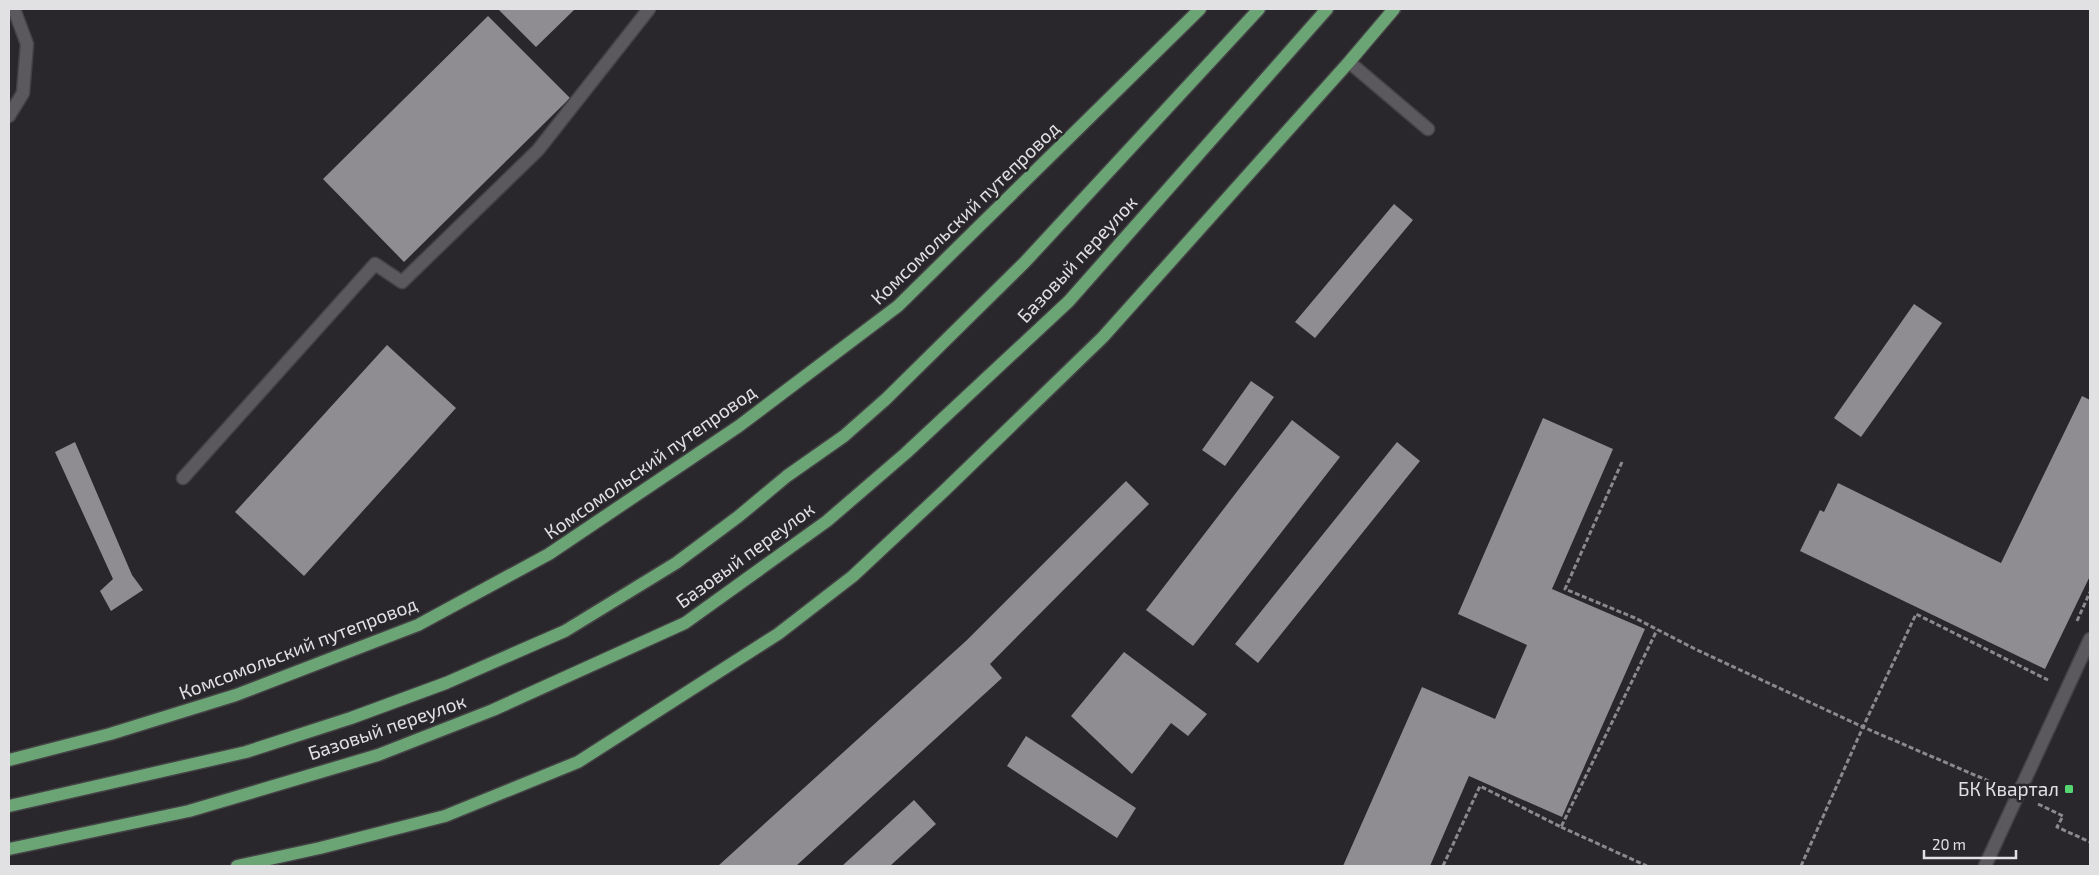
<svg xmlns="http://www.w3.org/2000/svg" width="2099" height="875" font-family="'Exo 2',sans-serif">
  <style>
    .building { fill: #908d92 }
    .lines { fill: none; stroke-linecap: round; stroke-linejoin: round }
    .lane-casing { stroke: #444245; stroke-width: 15 }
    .primary-casing { stroke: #444245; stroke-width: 15 }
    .path { stroke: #8b898c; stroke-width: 3; stroke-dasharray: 5 2.5; stroke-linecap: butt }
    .lane { stroke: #5c595e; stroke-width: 12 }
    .primary { stroke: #6ba475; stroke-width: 12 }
    .poi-dot { fill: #56d671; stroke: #29272b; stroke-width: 2 }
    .labels { text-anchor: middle; stroke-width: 5; stroke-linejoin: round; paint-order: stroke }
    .street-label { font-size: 19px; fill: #e1e0e2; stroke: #29272b }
    .poi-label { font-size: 19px; fill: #e1e0e2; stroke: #29272b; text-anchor: end }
  </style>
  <rect width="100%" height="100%" fill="#29272b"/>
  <path class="building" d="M 498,9 L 575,9 L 536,47 Z
    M 488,16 L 570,98 L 404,262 L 323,179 Z
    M 1394,204 L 1413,220 L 1315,338 L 1295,322 Z
    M 1914,304 L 1942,323 L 1861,437 L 1834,418 Z
    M 387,345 L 456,408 L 304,576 L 235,512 Z
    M 1251,381 L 1274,397 L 1225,466 L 1202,450 Z
    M 2082,396 L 2090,400 L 2090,576 L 2045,669 L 1800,551 L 1820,510 L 1824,512 L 1838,483 L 2001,563 Z
    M 1543,418 L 1613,449 L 1552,589 L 1645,629 L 1562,817 L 1469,776 L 1430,866 L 1343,866 L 1422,687 L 1495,719 L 1527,645 L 1458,614 Z
    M 1292,420 L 1340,457 L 1193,646 L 1146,610 Z
    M 75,442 L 132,575 L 143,590 L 111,611 L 100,591 L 113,579 L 55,452 Z
    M 1397,442 L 1420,461 L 1258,663 L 1235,644 Z
    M 1126,481 L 1149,504 L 990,664 L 1002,678 L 796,866 L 718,866 L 967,640 Z
    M 1124,652 L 1207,714 L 1188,736 L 1171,723 L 1132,774 L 1071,716 Z
    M 1026,736 L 1136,808 L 1117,838 L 1007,766 Z
    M 914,800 L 936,824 L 890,866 L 842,866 Z"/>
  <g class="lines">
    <g class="lane-casing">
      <path id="lane" d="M 1349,62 L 1428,129
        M 9,116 L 23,93 L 27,44 L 14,9
        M 183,478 L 375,264 L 402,282 L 538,150 L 649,9
        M 1985,866 L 2090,639"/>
    </g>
    <g class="primary-casing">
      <path id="primary" d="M 9,760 L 110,734 L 236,695 L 418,625 L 549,554 L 739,426 L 898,306 L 1200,9
        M 9,806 L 246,752 L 351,718 L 446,683 L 565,631 L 676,563 L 739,516 L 787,476 L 844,436 L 886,399 L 1025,262 L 1259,9
        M 9,849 L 189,811 L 378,755 L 493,710 L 685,623 L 827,521 L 906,453 L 1069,301 L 1327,9
        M 237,866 L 320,848 L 445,816 L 578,762 L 778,634 L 853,576 L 944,491 L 1103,337 L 1349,62 L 1394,9"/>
    </g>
    <path class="path" d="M 1622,462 L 1565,589 L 1635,618 L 1695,649 L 1863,727 L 1998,785
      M 2077,621 L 2090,592
      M 2038,804 L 2063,816 L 2057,827 L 2090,842
      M 1561,827 L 1647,866
      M 1443,866 L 1480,786 L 1561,827 L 1657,630
      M 1801,866 L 1863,727 L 1916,614 L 2048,680"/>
    <use href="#lane" class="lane"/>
    <use href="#primary" class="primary"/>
  </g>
  <rect class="poi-dot" x="2064" y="784" width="10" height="10" rx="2.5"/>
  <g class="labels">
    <g class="street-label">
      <text transform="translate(965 213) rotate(-44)" y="7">Комсомольский путепровод</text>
      <text transform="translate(1077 259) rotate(-47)" y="7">Базовый переулок</text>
      <text transform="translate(650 462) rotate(-35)" y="7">Комсомольский путепровод</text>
      <text transform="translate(745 555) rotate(-36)" y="7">Базовый переулок</text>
      <text transform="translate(298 648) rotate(-21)" y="7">Комсомольский путепровод</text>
      <text transform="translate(387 727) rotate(-19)" y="7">Базовый переулок</text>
    </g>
    <g class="poi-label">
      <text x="2059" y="796">БК Квартал</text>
    </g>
  </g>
  <rect width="2099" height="875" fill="none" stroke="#e1e0e2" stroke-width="20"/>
  <path d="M1924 850v8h92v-8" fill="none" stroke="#e1e0e2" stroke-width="2.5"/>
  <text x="1932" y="850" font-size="15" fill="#e1e0e2" stroke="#29272b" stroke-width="4" paint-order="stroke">20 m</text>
</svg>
